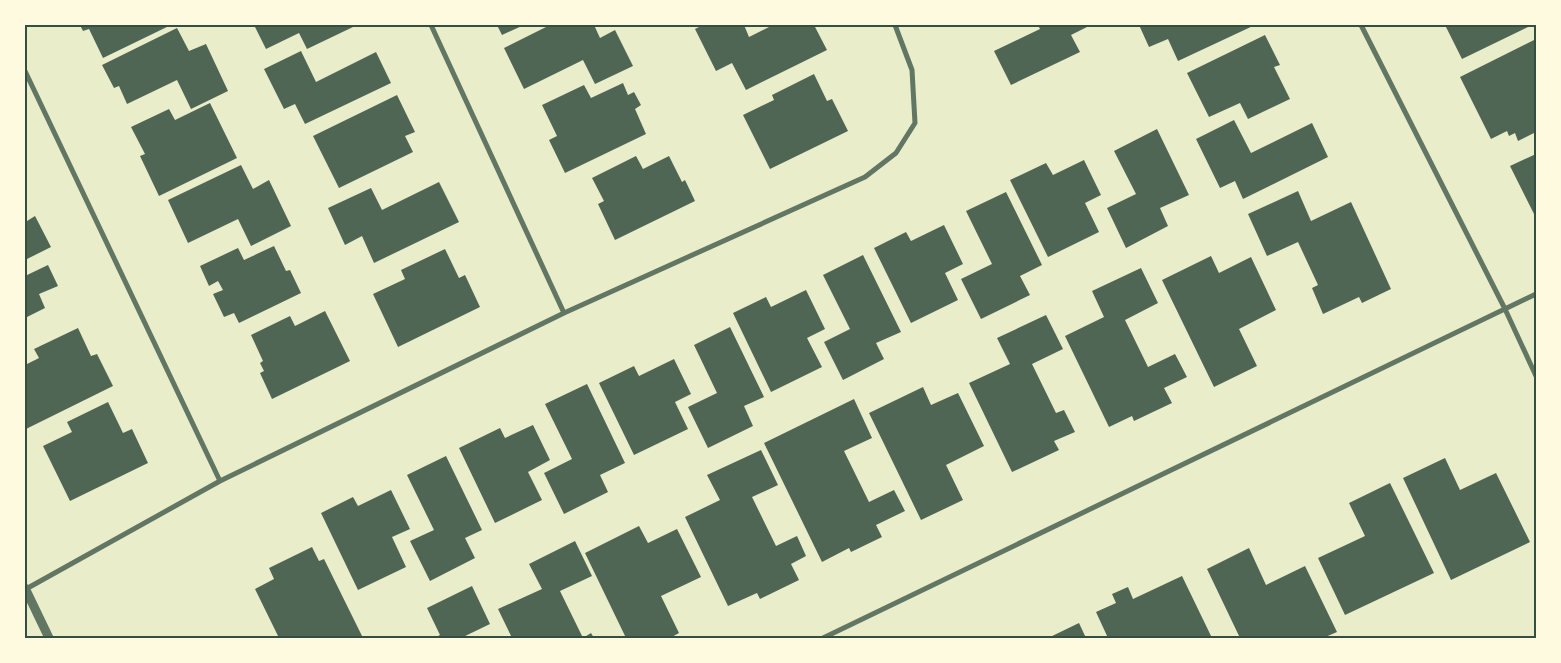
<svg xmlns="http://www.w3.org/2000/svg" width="1561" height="663" font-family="'PT Sans Narrow',sans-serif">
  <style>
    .building { fill: #4f6655 }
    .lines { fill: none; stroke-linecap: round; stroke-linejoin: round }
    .minor { stroke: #617663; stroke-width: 5 }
    .tertiary { stroke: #617663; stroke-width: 9 }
    .neatline { fill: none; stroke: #344e41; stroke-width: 2 }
  </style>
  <rect width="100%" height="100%" fill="#e9edc9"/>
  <path class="building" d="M 80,25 L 171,25 L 103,58 L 89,29 L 83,31 Z
    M 254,25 L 352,25 L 353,27 L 307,49 L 299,33 L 266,49 Z
    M 497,25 L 524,25 L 502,35 Z
    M 550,25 L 594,25 L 600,38 L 615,30 L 633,66 L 595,84 L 583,60 L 524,89 L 504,48 Z
    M 703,25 L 744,25 L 749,37 L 773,25 L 814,25 L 827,50 L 746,90 L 732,63 L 716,71 L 695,29 Z
    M 1038,25 L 1091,25 L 1071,35 L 1080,52 L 1011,85 L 994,51 L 1040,29 Z
    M 1139,25 L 1255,25 L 1178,61 L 1168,39 L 1149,47 Z
    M 1445,25 L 1532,25 L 1462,59 Z
    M 177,28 L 189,51 L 206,44 L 228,91 L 191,109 L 177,80 L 127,104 L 119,86 L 114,88 L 102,65 Z
    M 1265,35 L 1280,65 L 1274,67 L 1290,99 L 1248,119 L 1240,103 L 1209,117 L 1187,73 Z
    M 1536,39 L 1536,132 L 1518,141 L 1515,133 L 1509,136 L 1507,131 L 1491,139 L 1460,77 Z
    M 301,51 L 316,82 L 376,52 L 391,83 L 305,124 L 295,104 L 284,109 L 264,69 Z
    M 814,74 L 827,101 L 832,99 L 848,131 L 770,169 L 743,115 L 774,100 L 772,95 Z
    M 623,83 L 628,95 L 634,92 L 641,105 L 635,109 L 646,134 L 565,173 L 549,140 L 557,136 L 542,105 L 584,85 L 591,98 Z
    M 397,95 L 415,132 L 405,136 L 413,152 L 339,188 L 313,136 Z
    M 210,103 L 237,158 L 159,196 L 140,156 L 145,154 L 131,127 L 169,109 L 175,120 Z
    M 1234,120 L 1251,153 L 1312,123 L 1328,157 L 1243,199 L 1235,181 L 1220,188 L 1196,139 Z
    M 1157,129 L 1189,195 L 1160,208 L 1168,226 L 1126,248 L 1107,208 L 1136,194 L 1114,151 Z
    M 1536,154 L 1536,218 L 1510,166 Z
    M 636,156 L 643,169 L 669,156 L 682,182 L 685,180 L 695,201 L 615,240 L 598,204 L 604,201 L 592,178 Z
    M 1084,160 L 1101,195 L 1085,203 L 1099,232 L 1048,257 L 1010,180 L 1046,163 L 1053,175 Z
    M 241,165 L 253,189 L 269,180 L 291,226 L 251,246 L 238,219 L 188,243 L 168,200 Z
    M 439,182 L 459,222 L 374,263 L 362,236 L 345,245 L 328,208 L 371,188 L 382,210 Z
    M 1298,191 L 1311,221 L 1351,202 L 1391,289 L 1362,303 L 1359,297 L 1323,314 L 1312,288 L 1318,285 L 1298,242 L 1267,256 L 1248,214 Z
    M 1006,192 L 1042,265 L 1020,276 L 1030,295 L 981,319 L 961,279 L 992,264 L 966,211 Z
    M 25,216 L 27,221 L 35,216 L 51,247 L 25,260 Z
    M 944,225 L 963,264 L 945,273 L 958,300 L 911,323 L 874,248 L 906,232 L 911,241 Z
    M 274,246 L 286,271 L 290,270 L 301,293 L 239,323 L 234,313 L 224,317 L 213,294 L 223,290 L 218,281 L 209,286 L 200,266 L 238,248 L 244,260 Z
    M 445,249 L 459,278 L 465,275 L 480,307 L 398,347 L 373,294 L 405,279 L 401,270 Z
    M 863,255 L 901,332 L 876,343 L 884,359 L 843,380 L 824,342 L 850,329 L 823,275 Z
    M 1211,256 L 1219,273 L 1251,257 L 1276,310 L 1239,329 L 1257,366 L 1214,387 L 1162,280 Z
    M 48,265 L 58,286 L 39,294 L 45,308 L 25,318 L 25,276 Z
    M 1141,268 L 1158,303 L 1125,320 L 1148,367 L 1175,354 L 1187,377 L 1164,388 L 1172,403 L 1134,421 L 1132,416 L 1109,427 L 1065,336 L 1104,317 L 1092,291 Z
    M 806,290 L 825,329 L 807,338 L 822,367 L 771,392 L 733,313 L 766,297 L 771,307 Z
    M 325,311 L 350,361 L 272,399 L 260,373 L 264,371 L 260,363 L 263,361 L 251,335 L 290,316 L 295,326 Z
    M 1046,315 L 1063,349 L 1032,364 L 1056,413 L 1064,410 L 1075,432 L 1054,441 L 1059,450 L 1012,472 L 969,383 L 1010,364 L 997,338 Z
    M 730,327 L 764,397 L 744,406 L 753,426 L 708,448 L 688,407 L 717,393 L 694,345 Z
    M 78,328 L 91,356 L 97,354 L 113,386 L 26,429 L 25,365 L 39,358 L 34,349 Z
    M 674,359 L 691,394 L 675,402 L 688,429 L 634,455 L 599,383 L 634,366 L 639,376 Z
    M 587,384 L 625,463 L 600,475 L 608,492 L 564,514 L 544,473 L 572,459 L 545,404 Z
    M 923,387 L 931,405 L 958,393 L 984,446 L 946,465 L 963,500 L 921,520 L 869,413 Z
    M 854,399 L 872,438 L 844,451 L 869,502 L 894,490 L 905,511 L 876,525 L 882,537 L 851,552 L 849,548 L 822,562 L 764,443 Z
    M 108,402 L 123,433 L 132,429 L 148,463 L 70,501 L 43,446 L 72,432 L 67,422 Z
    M 533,425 L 550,460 L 528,472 L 542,500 L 495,523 L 459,448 L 500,428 L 505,438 Z
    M 761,450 L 778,485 L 752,497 L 776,546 L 797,536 L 806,556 L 791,564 L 799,580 L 760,599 L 757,593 L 728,606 L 685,517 L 720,500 L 707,475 Z
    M 446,456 L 482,530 L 465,538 L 475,558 L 430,581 L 410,541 L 434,530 L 407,475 Z
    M 1445,458 L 1460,490 L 1496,473 L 1530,542 L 1451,580 L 1403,478 Z
    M 1390,483 L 1434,573 L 1345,615 L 1318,558 L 1365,536 L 1349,503 Z
    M 391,490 L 410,529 L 392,537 L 406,567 L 358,590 L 321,513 L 353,497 L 358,506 Z
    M 639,526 L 648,543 L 677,529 L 701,577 L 661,596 L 679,633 L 670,638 L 626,638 L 585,553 Z
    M 575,541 L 592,576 L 560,591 L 583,638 L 591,633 L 594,638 L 512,638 L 498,609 L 542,589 L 529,564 Z
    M 312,547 L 319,561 L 324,559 L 363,638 L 296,638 L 295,636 L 279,638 L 255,589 L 274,579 L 269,568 Z
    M 1249,548 L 1266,585 L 1305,566 L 1337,632 L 1323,638 L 1240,638 L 1207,569 Z
    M 1182,576 L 1212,638 L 1108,638 L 1096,612 L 1116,603 L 1112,594 L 1128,587 L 1133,599 Z
    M 472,586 L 490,624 L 461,638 L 434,638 L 440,635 L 427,608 Z
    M 1079,623 L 1086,638 L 1048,638 Z"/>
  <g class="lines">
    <path class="minor" d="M 431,25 L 564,313
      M 1361,25 L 1505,309 L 1536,376
      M 25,71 L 220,481
      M 26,589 L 220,481 L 564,313 L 865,177 L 896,153 L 915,123 L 912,70 L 895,25
      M 823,638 L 1536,294"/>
    <path class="tertiary" d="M 25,588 L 49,638"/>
  </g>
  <rect width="1561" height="663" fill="none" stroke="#fefae0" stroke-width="52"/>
  <rect x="26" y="26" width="1509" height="611" class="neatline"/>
</svg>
